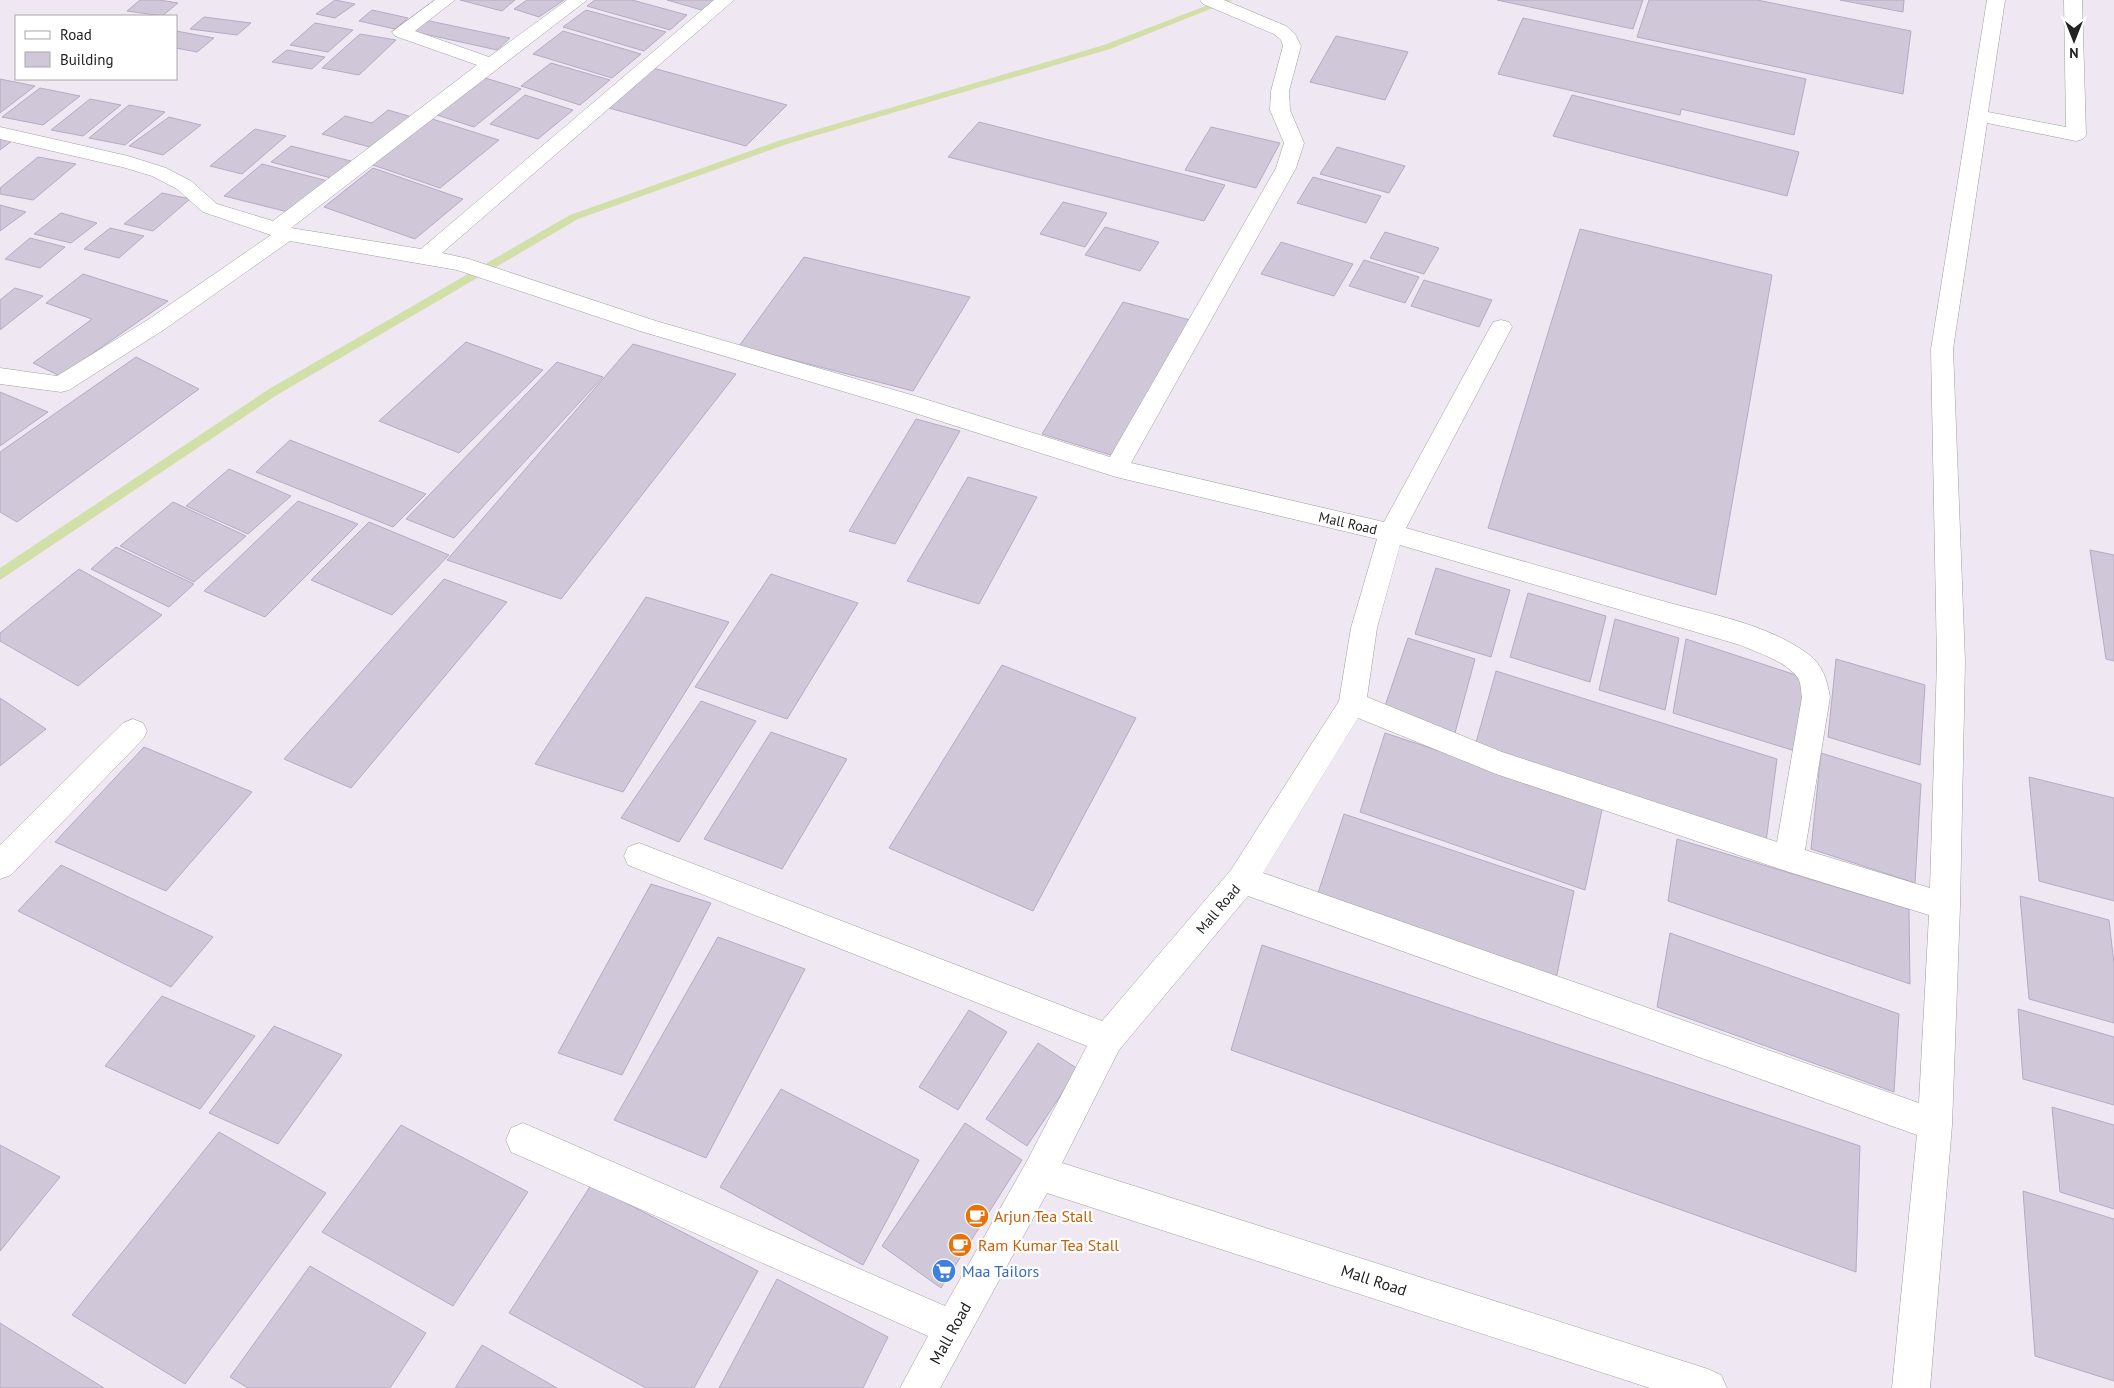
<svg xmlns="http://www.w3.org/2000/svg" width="2114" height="1388" font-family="'PT Sans',sans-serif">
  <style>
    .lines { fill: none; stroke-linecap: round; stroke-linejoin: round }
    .stream { fill: #d2dfa9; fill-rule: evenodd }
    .building { fill: #d0c8d9; stroke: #b6aac4 }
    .minor-casing { stroke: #9f9f9f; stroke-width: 1 }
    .minor { fill: #fff; fill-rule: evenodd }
    .labels { text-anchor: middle; stroke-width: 4.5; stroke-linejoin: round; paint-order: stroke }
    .street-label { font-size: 14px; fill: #222; stroke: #fff }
    .near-food-label { font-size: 16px; fill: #c56008; stroke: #fff; text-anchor: start }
    .near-shop-label { font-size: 16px; fill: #366cbe; stroke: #fff; text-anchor: start }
    .near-street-label { font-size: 16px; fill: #222; stroke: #fff }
  </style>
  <rect width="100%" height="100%" fill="#efe8f2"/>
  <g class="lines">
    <path class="stream" d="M 1221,0 L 1233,0 L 1110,49 L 787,144 L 578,219 L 277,395 L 0,580 L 0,568 L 269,389 L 570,215 L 781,140 L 1104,45 Z"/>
  </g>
  <path class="building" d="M 140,0 L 159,0 L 178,3 L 162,16 L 127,11 Z
    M 335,0 L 355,4 L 335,18 L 316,14 Z
    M 460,0 L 515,0 L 502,11 Z
    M 527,0 L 564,0 L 539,17 L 514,9 Z
    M 595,0 L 632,0 L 687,15 L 670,30 L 587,6 Z
    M 667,0 L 718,0 L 705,11 Z
    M 1497,0 L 1643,0 L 1633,29 Z
    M 1649,0 L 1757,0 L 1911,31 L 1903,94 L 1637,37 Z
    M 1840,0 L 1904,0 L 1903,12 Z
    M 372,10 L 408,18 L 395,29 L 359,21 Z
    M 586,10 L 666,32 L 644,51 L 563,27 Z
    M 204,17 L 251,23 L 237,35 L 190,29 Z
    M 1523,18 L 1806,79 L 1794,135 L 1681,109 L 1680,115 L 1498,74 Z
    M 425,20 L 510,38 L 497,50 L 411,31 Z
    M 315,23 L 353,30 L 328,52 L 290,45 Z
    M 176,31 L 214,38 L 197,52 L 176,48 Z
    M 563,31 L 641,54 L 612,78 L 533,54 Z
    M 360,34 L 396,40 L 359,75 L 322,68 Z
    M 1336,36 L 1408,52 L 1385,100 L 1310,82 Z
    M 287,50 L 325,57 L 312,69 L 272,62 Z
    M 551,63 L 610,80 L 580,105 L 521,86 Z
    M 653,68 L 787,105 L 746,146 L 609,108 Z
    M 482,77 L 521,89 L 474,127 L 434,114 Z
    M 0,79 L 35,86 L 0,113 Z
    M 40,88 L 80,96 L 43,125 L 2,117 Z
    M 525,95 L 573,110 L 538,139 L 490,124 Z
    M 1572,95 L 1799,152 L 1787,196 L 1553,136 Z
    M 90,99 L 121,105 L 83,136 L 51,130 Z
    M 129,105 L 165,112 L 125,145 L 89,138 Z
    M 388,110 L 412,117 L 373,148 L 322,134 L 345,116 L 372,123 Z
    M 169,117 L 201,125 L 163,155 L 129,146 Z
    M 429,118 L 499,140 L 440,188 L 370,164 Z
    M 979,122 L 1225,185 L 1204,221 L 948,157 Z
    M 1211,127 L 1280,143 L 1256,188 L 1185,170 Z
    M 255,129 L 286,136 L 242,174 L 210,166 Z
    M 0,138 L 12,141 L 0,150 Z
    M 291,146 L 351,161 L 331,178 L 271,162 Z
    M 1337,147 L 1405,166 L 1389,193 L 1320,174 Z
    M 38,157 L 76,164 L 33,200 L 0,194 L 0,188 Z
    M 262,164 L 328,181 L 292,213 L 224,196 Z
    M 373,168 L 463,199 L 415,239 L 324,207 Z
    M 1313,177 L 1381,196 L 1366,223 L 1297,203 Z
    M 162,193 L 190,199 L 153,231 L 124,224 Z
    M 1063,202 L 1107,213 L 1085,247 L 1040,234 Z
    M 0,205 L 26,212 L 0,231 Z
    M 61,213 L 97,223 L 71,243 L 34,234 Z
    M 1105,227 L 1159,242 L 1140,271 L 1085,255 Z
    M 110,228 L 144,236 L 119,258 L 84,249 Z
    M 1580,229 L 1772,275 L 1716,595 L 1488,528 Z
    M 1385,232 L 1439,248 L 1424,274 L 1370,258 Z
    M 30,238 L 65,247 L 40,268 L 5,259 Z
    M 1281,242 L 1353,264 L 1334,296 L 1261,274 Z
    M 804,257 L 970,297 L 913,391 L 739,346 Z
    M 1364,260 L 1419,277 L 1405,303 L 1349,286 Z
    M 83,274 L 168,301 L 60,376 L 33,363 L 92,319 L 46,303 Z
    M 1424,280 L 1492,300 L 1479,327 L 1411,306 Z
    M 15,288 L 43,296 L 0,330 L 0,300 Z
    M 1123,302 L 1190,320 L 1114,456 L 1042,434 Z
    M 466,342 L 543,370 L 459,453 L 379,421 Z
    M 633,344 L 736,374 L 561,599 L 447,560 Z
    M 136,357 L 199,389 L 17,522 L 0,512 L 0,452 Z
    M 557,362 L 603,377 L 454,538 L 406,519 Z
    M 0,392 L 48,412 L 0,446 Z
    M 916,419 L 960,431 L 895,544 L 849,531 Z
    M 290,440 L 426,494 L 393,527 L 256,472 Z
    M 229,469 L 291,496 L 248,534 L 186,506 Z
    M 968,477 L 1037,497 L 979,604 L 907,581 Z
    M 298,501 L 358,524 L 265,617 L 204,591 Z
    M 173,502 L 246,536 L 194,582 L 120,546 Z
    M 369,522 L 449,555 L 392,615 L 311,580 Z
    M 116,547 L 194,584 L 169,607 L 91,569 Z
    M 2090,550 L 2114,555 L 2114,661 L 2106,659 Z
    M 1436,568 L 1510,590 L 1491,657 L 1415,634 Z
    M 79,569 L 162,615 L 78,686 L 0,641 L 0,633 Z
    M 771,574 L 858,603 L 787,719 L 695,687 Z
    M 444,579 L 507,602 L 351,788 L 284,759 Z
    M 1528,593 L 1606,616 L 1590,682 L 1510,657 Z
    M 646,597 L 729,622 L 623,792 L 535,764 Z
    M 1615,619 L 1679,638 L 1665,710 L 1599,690 Z
    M 1408,638 L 1475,659 L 1455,733 L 1384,709 Z
    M 1686,639 L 1805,678 L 1795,751 L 1673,713 Z
    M 1836,659 L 1925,685 L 1920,765 L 1828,737 Z
    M 1002,665 L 1136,718 L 1033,911 L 889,848 Z
    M 1496,671 L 1777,759 L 1766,842 L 1475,746 Z
    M 0,698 L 46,729 L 0,766 Z
    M 701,701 L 756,721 L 679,842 L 621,818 Z
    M 771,732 L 847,759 L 782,869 L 704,839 Z
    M 1385,733 L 1603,805 L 1585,890 L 1360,812 Z
    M 144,747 L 252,792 L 166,891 L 55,842 Z
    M 1821,753 L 1921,784 L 1915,883 L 1811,849 Z
    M 2029,777 L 2114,798 L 2114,901 L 2039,881 Z
    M 1344,814 L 1574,891 L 1555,984 L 1316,899 Z
    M 1677,839 L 1909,909 L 1910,984 L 1668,901 Z
    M 61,865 L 213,937 L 171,987 L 18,911 Z
    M 651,884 L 711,903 L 622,1075 L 558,1053 Z
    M 2020,896 L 2109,920 L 2114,964 L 2114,1023 L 2029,999 Z
    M 1670,933 L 1899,1014 L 1894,1092 L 1657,1007 Z
    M 718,937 L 805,969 L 706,1158 L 614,1120 Z
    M 1262,945 L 1860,1146 L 1856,1272 L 1231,1050 Z
    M 162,996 L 255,1036 L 200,1109 L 105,1066 Z
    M 2018,1009 L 2114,1037 L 2114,1105 L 2023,1079 Z
    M 969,1010 L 1007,1032 L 958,1110 L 919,1087 Z
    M 274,1026 L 342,1055 L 278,1144 L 209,1113 Z
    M 1038,1043 L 1078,1069 L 1027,1146 L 986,1119 Z
    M 781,1089 L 919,1160 L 863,1265 L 720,1187 Z
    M 2052,1107 L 2114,1125 L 2114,1209 L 2060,1192 Z
    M 965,1123 L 1022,1160 L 941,1288 L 882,1246 Z
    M 401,1125 L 528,1192 L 453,1306 L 322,1232 Z
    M 219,1132 L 326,1193 L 185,1384 L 72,1315 Z
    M 0,1145 L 60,1177 L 0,1251 Z
    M 591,1185 L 758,1271 L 694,1388 L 646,1388 L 509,1313 Z
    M 2023,1191 L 2114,1219 L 2114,1381 L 2035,1356 Z
    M 310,1266 L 426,1333 L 390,1388 L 248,1388 L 230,1377 Z
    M 777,1279 L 888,1337 L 863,1388 L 719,1388 Z
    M 0,1323 L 104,1388 L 0,1388 Z
    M 482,1345 L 557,1388 L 455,1388 Z"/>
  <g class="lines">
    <g class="minor-casing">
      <path id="minor" d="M 435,0 L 455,0 L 415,31 L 489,57 L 567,0 L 587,0 L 291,228 L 421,249 L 714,0 L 734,0 L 442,253 L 469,259 L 656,321 L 915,396 L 1110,457 L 1276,168 L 1284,143 L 1270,110 L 1271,91 L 1283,46 L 1281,40 L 1274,34 L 1203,4 L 1200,0 L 1224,0 L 1286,26 L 1295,34 L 1301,46 L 1289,91 L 1290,110 L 1304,143 L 1296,168 L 1131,463 L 1384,522 L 1493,322 L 1501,320 L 1509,322 L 1512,327 L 1406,528 C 1490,552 1575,576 1659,600 C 1708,614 1766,623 1808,654 C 1823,665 1827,680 1830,697 L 1805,850 L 1930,888 L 1937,661 L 1931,349 L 1987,0 L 2005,0 L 1988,112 L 2066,127 L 2064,0 L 2082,0 L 2086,135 L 2083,139 L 2076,141 L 1987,123 L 1953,349 L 1965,661 L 1960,906 L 1952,1125 L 1930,1388 L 1892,1388 L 1917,1135 L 1248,896 L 1119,1050 L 1062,1163 L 1708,1369 L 1721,1375 L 1727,1388 L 1650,1388 L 1047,1193 L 940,1388 L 900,1388 L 928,1336 L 511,1152 L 506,1140 L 511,1128 L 523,1123 L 945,1306 L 1027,1161 L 1087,1046 L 628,865 L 624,856 L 628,847 L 639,843 L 1102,1021 L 1231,870 L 1339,701 L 1351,628 L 1377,539 L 1116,477 L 899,408 L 640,331 L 457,270 L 290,241 L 165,329 L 69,390 L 61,392 L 0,384 L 0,368 L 57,376 L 149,319 L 271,235 L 203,212 L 177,189 L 152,176 L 122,167 L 0,139 L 0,127 L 128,156 L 166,168 L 191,181 L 217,204 L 273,221 L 477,65 L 395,36 L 392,32 ZM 1400,545 L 1740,645 C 1758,653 1786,661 1798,678 C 1801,683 1801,691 1802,697 L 1777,842 L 1502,752 L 1367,697 L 1377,628 ZM 1358,718 L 1496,774 L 1789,872 L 1929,915 L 1919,1103 L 1263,873 Z
        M 133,719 L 143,723 L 147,731 L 143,739 L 11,875 L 0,879 L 0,845 L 123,723 Z"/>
    </g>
    <use href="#minor" class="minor"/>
  </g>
  <defs>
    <g id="cafe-disc" transform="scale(1.25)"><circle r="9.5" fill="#e8710a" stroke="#fff"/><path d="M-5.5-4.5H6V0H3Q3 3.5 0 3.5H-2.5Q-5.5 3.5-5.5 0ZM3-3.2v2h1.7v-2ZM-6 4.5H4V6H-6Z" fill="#fff"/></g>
    <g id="supermarket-disc" transform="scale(1.25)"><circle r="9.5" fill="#3f7fe0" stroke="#fff"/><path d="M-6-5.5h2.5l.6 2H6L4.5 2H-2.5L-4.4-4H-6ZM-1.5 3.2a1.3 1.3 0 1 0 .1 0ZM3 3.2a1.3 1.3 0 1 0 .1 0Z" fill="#fff"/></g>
  </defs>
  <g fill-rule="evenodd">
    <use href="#cafe-disc" x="977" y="1216"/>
    <use href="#cafe-disc" x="960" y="1245"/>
    <use href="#supermarket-disc" x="944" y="1271"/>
  </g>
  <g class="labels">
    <g class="street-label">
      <text transform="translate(1348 523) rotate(13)" y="5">Mall Road</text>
      <text transform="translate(1218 909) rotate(-50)" y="5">Mall Road</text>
    </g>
    <g class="near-food-label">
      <text x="994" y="1222">Arjun Tea Stall</text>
      <text x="978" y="1251">Ram Kumar Tea Stall</text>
    </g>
    <g class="near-shop-label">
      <text x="962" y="1277">Maa Tailors</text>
    </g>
    <g class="near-street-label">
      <text transform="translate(1374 1280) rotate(18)" y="6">Mall Road</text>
      <text transform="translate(950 1333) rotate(-61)" y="6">Mall Road</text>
    </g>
  </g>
  <rect x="15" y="15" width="162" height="65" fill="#ffffff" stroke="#a7a7a7"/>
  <rect x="25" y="31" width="25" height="8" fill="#ffffff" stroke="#a7a7a7"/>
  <text x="60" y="40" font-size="15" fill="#222222">Road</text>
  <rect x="25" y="52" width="25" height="15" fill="#d0c8d9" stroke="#a7a7a7"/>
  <text x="60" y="65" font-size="15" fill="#222222">Building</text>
  <g transform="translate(2074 40) rotate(180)" stroke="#ffffff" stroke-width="4" paint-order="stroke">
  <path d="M0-4L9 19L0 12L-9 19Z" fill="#222222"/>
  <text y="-8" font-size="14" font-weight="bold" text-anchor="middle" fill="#222222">N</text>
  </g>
</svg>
